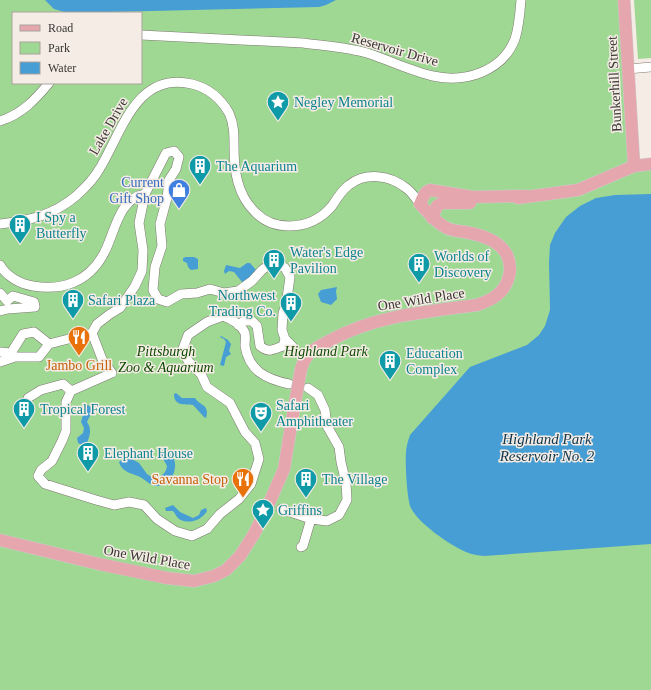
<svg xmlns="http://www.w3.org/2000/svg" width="651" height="690" font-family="Georgia,serif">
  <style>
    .green { fill: #9fd893; fill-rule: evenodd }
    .water { fill: #469ed4 }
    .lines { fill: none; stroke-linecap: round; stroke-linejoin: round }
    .minor-casing { stroke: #7e7872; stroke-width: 10 }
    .major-casing { stroke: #cccbca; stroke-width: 13 }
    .minor { stroke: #fff; stroke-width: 9 }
    .major { stroke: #e5a6ad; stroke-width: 12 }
    .major-bridge-casing { stroke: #cccbca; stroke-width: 13; stroke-linecap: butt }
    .major-bridge { stroke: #e5a6ad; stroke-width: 12 }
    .labels { text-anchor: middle; stroke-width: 3; stroke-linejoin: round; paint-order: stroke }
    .street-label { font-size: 14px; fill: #393633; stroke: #f4ece5 }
    .culture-label { font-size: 14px; fill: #0d838f; stroke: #f4ece5; text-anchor: start }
    .shop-label { font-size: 14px; fill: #366cbe; stroke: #f4ece5; text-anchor: end }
    .park-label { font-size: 14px; font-style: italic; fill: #0f4a00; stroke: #f4ece5 }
    .food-label { font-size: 14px; fill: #c56008; stroke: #f4ece5 }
    .water-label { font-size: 15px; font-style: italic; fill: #0f354c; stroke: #f4ece5 }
  </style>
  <rect width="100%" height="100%" fill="#f4ece5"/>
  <path class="green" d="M 0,0 L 624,0 L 634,165 L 651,164 L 651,690 L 0,690 ZM 13,13 L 141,13 L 141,83 L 13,83 Z
    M 634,0 L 651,0 L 651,58 L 638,59 Z"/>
  <path class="water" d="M 45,0 L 336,0 L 326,5 L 319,7 L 68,13 L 54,9 Z
    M 651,194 L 651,544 L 484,556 C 478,555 472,555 466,552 C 450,545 419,524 411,508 C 407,500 405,463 406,453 C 406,447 408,441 410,435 L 470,367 L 527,345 L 539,335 L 545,326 L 550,310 L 549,262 L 550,245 L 555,233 L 566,217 L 580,206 L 596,198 L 615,195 Z
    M 186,257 L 194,257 L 198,259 L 198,269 L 191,270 L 188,267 L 187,263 L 183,261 L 183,258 Z
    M 247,263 L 250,263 L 256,270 C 253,275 249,282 242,282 L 234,272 L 229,271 L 225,274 L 224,271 L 226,265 L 240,268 Z
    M 337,287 L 336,291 L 337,299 L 331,305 L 321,302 L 318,294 L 321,290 Z
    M 221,336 L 228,340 L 231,344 L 229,351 L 231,354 L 226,357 L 224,366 L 220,365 L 226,342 L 224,339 L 220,337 Z
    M 176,393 L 182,398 L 195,398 C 200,406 210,404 206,418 L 204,417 L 193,405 C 184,404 174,406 174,394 Z
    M 88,405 L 93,409 C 92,414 89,417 87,422 C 92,429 90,435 87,443 L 82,445 L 78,443 L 77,438 L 83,433 L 84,428 L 81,422 L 83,415 L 86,411 L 85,407 Z
    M 163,451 C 183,453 176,486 158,486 C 150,486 145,479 138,476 C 130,473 121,471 119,462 L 124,458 L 130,458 L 139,463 L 147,474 L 155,479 C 162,476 166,473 167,466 L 161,455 Z
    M 173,505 L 180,512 L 193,518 L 199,515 L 201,510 L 206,508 L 207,511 C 202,520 189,525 179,519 C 176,517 176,514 173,511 L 166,511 L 165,508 Z"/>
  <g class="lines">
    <g class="minor-casing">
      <path id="minor" d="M 141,35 L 303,43 C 325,46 348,47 370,54 C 391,61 411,71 433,76 C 465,83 502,72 515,39 C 519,27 520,13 521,0
        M 628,69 L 651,67
        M 0,121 C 22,114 35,100 49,83
        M 0,224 C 28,221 54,215 76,196 C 85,188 94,179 100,168 C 122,132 136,71 192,84 C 208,88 221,99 229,113 C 234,124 234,134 234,146 C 234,171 237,195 256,213 C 265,222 277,226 289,226 C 307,226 321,219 332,206 C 337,198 342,190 349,185 C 366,172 390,175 406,188 C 412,192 416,199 420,204
        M 0,265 C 6,276 20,284 33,286 C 62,291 88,282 103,255 C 115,235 117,199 145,194
        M 0,293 L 7,301 L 13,296 L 34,302 L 35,307 L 8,309 L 0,311
        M 238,325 L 244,321 L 252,321 L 257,326 L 260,346 C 269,353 272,350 283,346 L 285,339 L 282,330 L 283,313 L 286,305 L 290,277 L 285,268 L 278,264 L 270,264 L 262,270 L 252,281 L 238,291 L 224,293 L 210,289 L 197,293 L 181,294 L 167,302 L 158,299 L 153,290 L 155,267 L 162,246 L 160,224 L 167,198 L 169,180 L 176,169 L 179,157 L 174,151 L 166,153 L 145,194 L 139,223 L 143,250 L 142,271 L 135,286 L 120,308 L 110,314 L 97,324 L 92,333 L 102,359 L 112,373 L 71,391 L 66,402 L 66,431 L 62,441 L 52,461 L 41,470 L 38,476 L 45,484 L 96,500 L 114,505 L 129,502 L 144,505 L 157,519 L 175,531 L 192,536 L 207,529 L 220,514 L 239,499 L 251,484 L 259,459 L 255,443 L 245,432 L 230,403 L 207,387 L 201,374 L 189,362 L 182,351 L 188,335 L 207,322 L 223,316 C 231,319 241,324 245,333 C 246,337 245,342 245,346 C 249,371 266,379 289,384
        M 285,339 L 293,347
        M 0,352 L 11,353
        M 15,357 L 11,353 L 23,334 L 34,332 L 49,344 L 92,333
        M 0,362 L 15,357 L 39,357 L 49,344
        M 28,398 L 41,390 L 63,384 L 71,391
        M 281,509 L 311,519
        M 301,547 L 303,546 L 311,519 L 327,521 L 339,515 L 347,500 L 346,483 L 341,462 L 339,447 L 327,426 L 325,410 L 318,395 L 308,388"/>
    </g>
    <g class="major-casing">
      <path id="major" d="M 624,0 L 634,166
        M 518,198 L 578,190 L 634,166 L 651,164
        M 432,218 L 437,206 L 442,203 L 470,203
        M 301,369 C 303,363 305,357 310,353 C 315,347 324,344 331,340 C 376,315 427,312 477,305 C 492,300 505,293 509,276 C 511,269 510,262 507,255 C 499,240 481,235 465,232 C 458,231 451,231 445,227 C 435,222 428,212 420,204 C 423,198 424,192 430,190 L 473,197 L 526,196
        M 0,540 L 99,564 L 167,578 L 194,581 L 214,576 L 226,570 L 240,556 L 254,534 L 267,508 L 284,469 L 293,414"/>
    </g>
    <use href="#minor" class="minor"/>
    <use href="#major" class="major"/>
    <g class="major-bridge-casing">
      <path id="major-bridge" d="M 293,414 L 301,369"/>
    </g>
    <use href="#major-bridge" class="major-bridge"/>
  </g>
  <defs>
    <g id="sight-pin" transform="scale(1.15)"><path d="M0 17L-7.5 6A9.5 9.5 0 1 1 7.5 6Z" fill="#0f9aa8" stroke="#f4ece5"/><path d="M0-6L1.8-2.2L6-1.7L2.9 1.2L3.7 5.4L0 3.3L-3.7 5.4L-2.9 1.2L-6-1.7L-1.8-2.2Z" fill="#fff"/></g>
    <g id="building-pin" transform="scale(1.15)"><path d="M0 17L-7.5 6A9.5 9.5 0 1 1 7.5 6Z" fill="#0f9aa8" stroke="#f4ece5"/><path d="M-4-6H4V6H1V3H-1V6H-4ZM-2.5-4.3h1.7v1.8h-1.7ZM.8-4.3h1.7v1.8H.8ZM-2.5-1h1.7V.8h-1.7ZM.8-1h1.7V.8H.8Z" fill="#fff"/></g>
    <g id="shop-pin" transform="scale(1.15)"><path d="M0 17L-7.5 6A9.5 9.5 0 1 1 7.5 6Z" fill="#3f7fe0" stroke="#f4ece5"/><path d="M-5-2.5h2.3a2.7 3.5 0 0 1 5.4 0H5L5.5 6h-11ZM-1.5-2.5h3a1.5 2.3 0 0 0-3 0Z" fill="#fff"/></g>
    <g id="restaurant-pin" transform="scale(1.15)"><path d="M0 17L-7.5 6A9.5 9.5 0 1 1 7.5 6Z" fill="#e8710a" stroke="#f4ece5"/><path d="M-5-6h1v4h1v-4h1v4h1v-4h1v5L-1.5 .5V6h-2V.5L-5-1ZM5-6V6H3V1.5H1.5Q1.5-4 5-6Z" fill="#fff"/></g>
    <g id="theatre-pin" transform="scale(1.15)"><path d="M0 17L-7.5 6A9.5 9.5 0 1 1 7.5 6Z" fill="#0f9aa8" stroke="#f4ece5"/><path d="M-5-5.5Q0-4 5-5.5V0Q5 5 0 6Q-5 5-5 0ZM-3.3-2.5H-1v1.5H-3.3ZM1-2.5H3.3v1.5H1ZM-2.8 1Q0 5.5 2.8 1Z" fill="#fff"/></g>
  </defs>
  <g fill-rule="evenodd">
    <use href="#sight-pin" x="278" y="102"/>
    <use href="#building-pin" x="200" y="166"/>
    <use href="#shop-pin" x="179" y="190"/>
    <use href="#building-pin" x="20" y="225"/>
    <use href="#building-pin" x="274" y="260"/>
    <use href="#building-pin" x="419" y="264"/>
    <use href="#building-pin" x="73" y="300"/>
    <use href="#building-pin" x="291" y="303"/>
    <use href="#restaurant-pin" x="79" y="337"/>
    <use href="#building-pin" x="390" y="361"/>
    <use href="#building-pin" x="24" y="409"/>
    <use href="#theatre-pin" x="261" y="413"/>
    <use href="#building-pin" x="88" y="453"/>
    <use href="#restaurant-pin" x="243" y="479"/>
    <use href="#building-pin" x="306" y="479"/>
    <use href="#sight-pin" x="263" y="510"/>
  </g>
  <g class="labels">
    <g class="street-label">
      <text transform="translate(395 49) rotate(16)" y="5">Reservoir Drive</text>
      <text transform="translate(614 84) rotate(-93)" y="5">Bunkerhill Street</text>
      <text transform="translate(108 126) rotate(-60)" y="5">Lake Drive</text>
      <text transform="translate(421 299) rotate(-9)" y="5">One Wild Place</text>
      <text transform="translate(147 557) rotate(10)" y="5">One Wild Place</text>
    </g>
    <g class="culture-label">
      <text x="294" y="107">Negley Memorial</text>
      <text x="216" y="171">The Aquarium</text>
      <text x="36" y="222">I Spy a<tspan x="36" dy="16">Butterfly</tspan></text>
      <text x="290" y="257">Water's Edge<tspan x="290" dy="16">Pavilion</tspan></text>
      <text x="434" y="261">Worlds of<tspan x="434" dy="16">Discovery</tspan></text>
      <text x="276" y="300" text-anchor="end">Northwest<tspan x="276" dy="16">Trading Co.</tspan></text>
      <text x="88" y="305">Safari Plaza</text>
      <text x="406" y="358">Education<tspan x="406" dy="16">Complex</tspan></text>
      <text x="276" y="410">Safari<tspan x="276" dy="16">Amphitheater</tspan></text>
      <text x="40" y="414">Tropical Forest</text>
      <text x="104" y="458">Elephant House</text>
      <text x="322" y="484">The Village</text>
      <text x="278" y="515">Griffins</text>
    </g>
    <g class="shop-label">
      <text x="164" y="187">Current<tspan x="164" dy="16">Gift Shop</tspan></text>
    </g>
    <g class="park-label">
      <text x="166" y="356">Pittsburgh<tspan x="166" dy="16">Zoo &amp; Aquarium</tspan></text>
      <text x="326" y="356">Highland Park</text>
    </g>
    <g class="food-label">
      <text x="79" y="370">Jambo Grill</text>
      <text x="228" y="484" text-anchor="end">Savanna Stop</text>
    </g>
    <g class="water-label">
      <text x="547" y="444">Highland Park<tspan x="547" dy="17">Reservoir No. 2</tspan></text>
    </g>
  </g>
  <rect x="12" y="12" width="130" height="72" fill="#f4ece5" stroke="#a9a39e"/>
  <rect x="20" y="25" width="20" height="6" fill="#e5a6ad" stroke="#a9a39e"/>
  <text x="48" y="32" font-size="12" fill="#393633">Road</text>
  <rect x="20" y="42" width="20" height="12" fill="#9fd893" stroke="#a9a39e"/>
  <text x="48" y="52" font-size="12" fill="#393633">Park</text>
  <rect x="20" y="62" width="20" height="12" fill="#469ed4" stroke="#a9a39e"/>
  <text x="48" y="72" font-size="12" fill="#393633">Water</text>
</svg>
